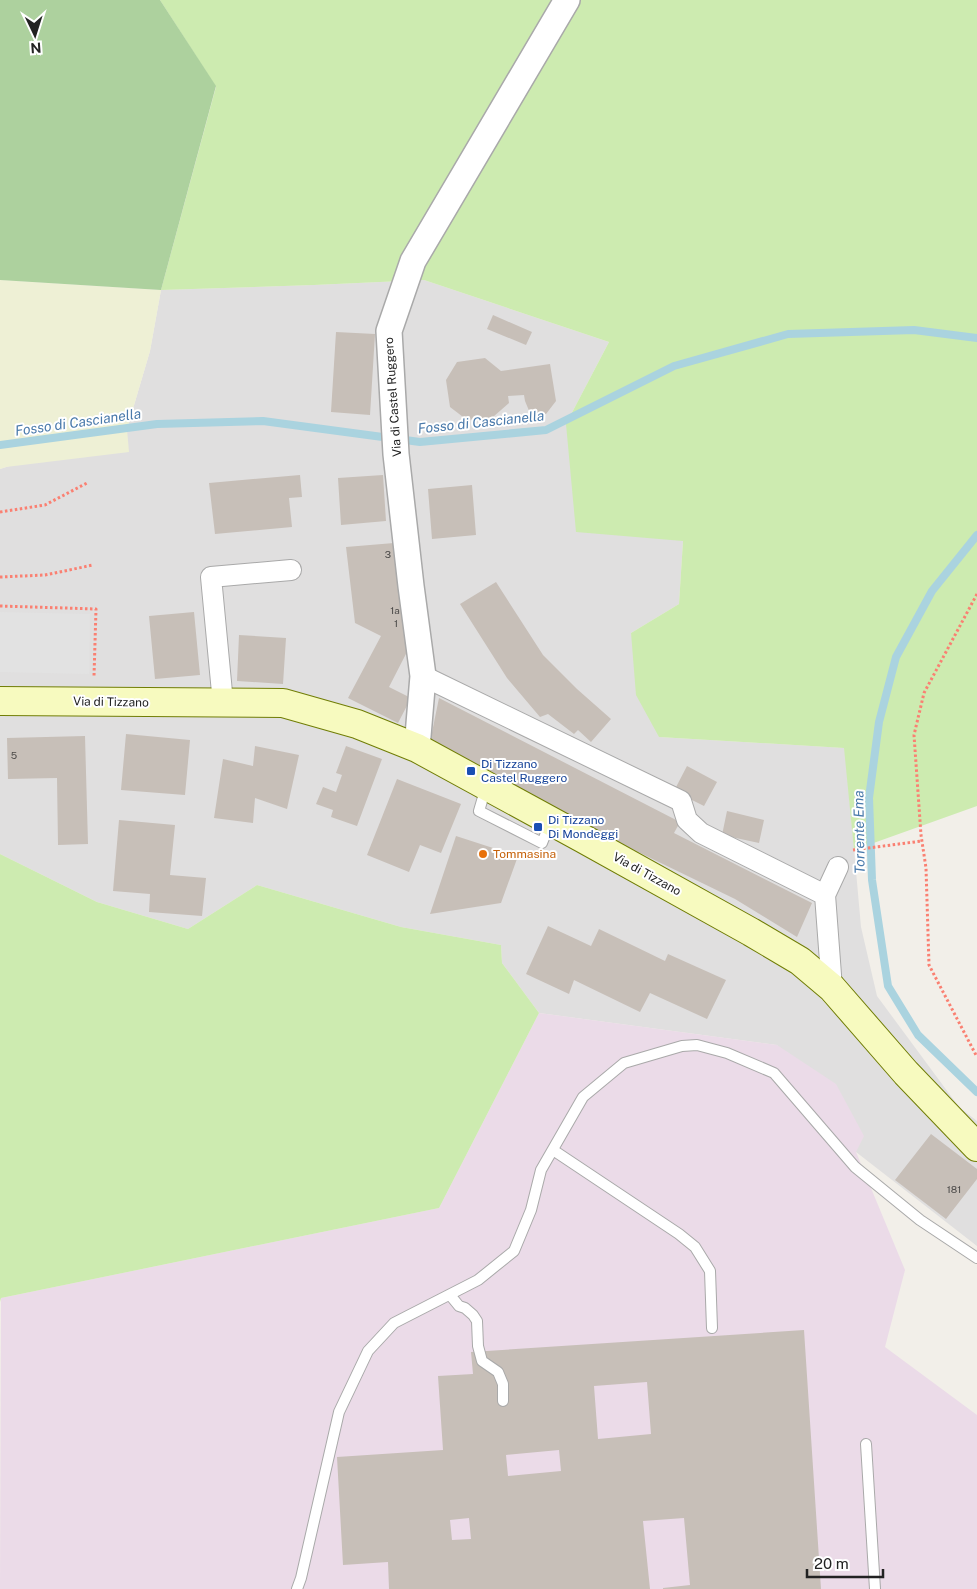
<svg xmlns="http://www.w3.org/2000/svg" width="977" height="1589" font-family="'Public Sans',sans-serif">
  <style>
    .residential { fill: #e0dfdf }
    .industrial { fill: #ebdbe8 }
    .farmland { fill: #eef0d5 }
    .grass { fill: #cdebb0 }
    .forest { fill: #add19e }
    .parking { fill: #e2e2e2 }
    .lines { fill: none; stroke-linecap: round; stroke-linejoin: round }
    .stream { stroke: #aad3df; stroke-width: 8 }
    .building { fill: #c7bfb8; fill-rule: evenodd }
    .service-casing { stroke: #a9a9a9; stroke-width: 12 }
    .minor-casing { stroke: #a9a9a9; stroke-width: 22 }
    .tertiary-casing { stroke: #a9a9a9; stroke-width: 28 }
    .secondary-casing { stroke: #707d05; stroke-width: 30 }
    .path { stroke: #fa8072; stroke-width: 3; stroke-dasharray: 2.5 2.5; stroke-linecap: butt }
    .service { stroke: #fff; stroke-width: 10 }
    .minor { stroke: #fff; stroke-width: 20 }
    .tertiary { stroke: #fff; stroke-width: 25 }
    .secondary { stroke: #f7fabf; stroke-width: 28 }
    .transit-dot { fill: #1a4fb4; stroke: #fff; stroke-width: 2 }
    .food-dot { fill: #e8710a; stroke: #fff; stroke-width: 2 }
    .labels { text-anchor: middle; stroke-width: 4; stroke-linejoin: round; paint-order: stroke }
    .number-label { font-size: 10px; fill: #4b4948 }
    .street-label { font-size: 12px; fill: #222; stroke: #fff }
    .transit-label { font-size: 12px; fill: #164399; stroke: #fff; text-anchor: start }
    .food-label { font-size: 12px; fill: #c56008; stroke: #fff; text-anchor: start }
    .water-label { font-size: 14px; font-style: italic; fill: #4a7aab; stroke: #fff }
  </style>
  <rect width="100%" height="100%" fill="#f2efe9"/>
  <path class="residential" d="M 424,280 L 609,342 L 566,424 L 683,541 L 679,604 L 631,633 L 659,737 L 845,748 L 861,927 L 877,996 L 959,1107 L 977,1121 L 977,1246 L 856,1152 L 777,1045 L 539,1013 L 502,963 L 501,945 L 401,927 L 257,885 L 188,929 L 97,902 L 0,854 L 0,469 L 127,429 L 150,351 L 161,290 L 314,285 Z"/>
  <path class="industrial" d="M 539,1013 L 777,1045 L 836,1084 L 864,1136 L 856,1152 L 905,1270 L 885,1347 L 977,1415 L 977,1589 L 0,1589 L 1,1298 L 439,1208 Z"/>
  <path class="farmland" d="M 0,280 L 161,290 L 150,351 L 127,429 L 129,452 L 6,467 L 0,469 Z"/>
  <path class="grass" d="M 160,0 L 977,0 L 977,806 L 854,850 L 844,748 L 659,737 L 636,695 L 631,633 L 679,604 L 683,541 L 576,532 L 566,424 L 609,342 L 424,280 L 314,285 L 161,290 L 216,87 Z
    M 0,854 L 97,902 L 188,929 L 257,885 L 401,927 L 501,945 L 502,963 L 539,1013 L 439,1208 L 1,1298 L 0,1302 Z"/>
  <path class="forest" d="M 0,0 L 160,0 L 216,86 L 161,290 L 0,280 Z"/>
  <path class="parking" d="M 0,612 L 90,614 L 89,674 L 0,672 Z"/>
  <g class="lines">
    <path class="stream" d="M 0,445 L 157,424 L 263,421 L 420,442 L 546,430 L 674,366 L 788,334 L 914,330 L 977,338
      M 977,535 L 932,591 L 896,657 L 879,722 L 869,798 L 872,880 L 888,986 L 918,1035 L 977,1092"/>
  </g>
  <path class="building" d="M 493,315 L 532,332 L 526,345 L 487,329 Z
    M 336,332 L 375,334 L 370,415 L 331,412 Z
    M 485,358 L 501,371 L 550,364 L 556,401 L 546,414 L 530,413 L 525,401 L 524,395 L 508,396 L 509,403 L 493,417 L 467,420 L 450,407 L 446,380 L 457,362 Z
    M 300,475 L 302,497 L 289,498 L 292,527 L 215,534 L 209,483 Z
    M 383,475 L 386,521 L 341,525 L 338,478 Z
    M 472,485 L 476,535 L 432,539 L 428,489 Z
    M 394,543 L 408,650 L 389,687 L 411,698 L 398,723 L 348,698 L 381,636 L 355,623 L 346,547 Z
    M 496,582 L 543,655 L 577,689 L 611,719 L 591,742 L 578,730 L 574,734 L 548,714 L 540,717 L 507,678 L 460,604 Z
    M 194,612 L 200,675 L 155,679 L 149,616 Z
    M 239,635 L 286,638 L 283,684 L 237,681 Z
    M 439,698 L 680,822 L 674,833 L 812,903 L 797,937 L 735,899 L 599,833 L 429,747 Z
    M 126,734 L 190,740 L 185,795 L 121,790 Z
    M 85,736 L 88,844 L 58,845 L 57,778 L 8,779 L 7,738 Z
    M 255,746 L 299,755 L 287,809 L 255,798 L 253,823 L 214,818 L 223,759 L 253,766 Z
    M 346,746 L 382,759 L 357,826 L 331,817 L 333,810 L 316,804 L 323,787 L 336,792 L 342,775 L 336,773 Z
    M 687,766 L 717,782 L 704,806 L 674,791 Z
    M 397,779 L 461,804 L 441,853 L 420,845 L 409,872 L 367,855 Z
    M 727,811 L 764,820 L 759,843 L 722,835 Z
    M 119,820 L 175,825 L 170,875 L 206,878 L 202,916 L 149,912 L 150,894 L 113,891 Z
    M 456,836 L 518,856 L 501,903 L 430,914 Z
    M 548,926 L 591,946 L 599,929 L 665,961 L 668,954 L 726,980 L 707,1019 L 650,993 L 640,1012 L 574,980 L 569,994 L 526,974 Z
    M 931,1134 L 977,1169 L 977,1179 L 946,1219 L 895,1180 Z
    M 804,1330 L 821,1589 L 663,1589 L 663,1588 L 690,1585 L 684,1518 L 643,1521 L 650,1589 L 389,1589 L 388,1562 L 343,1565 L 337,1457 L 443,1450 L 438,1376 L 473,1374 L 471,1352 ZM 647,1382 L 651,1434 L 598,1439 L 594,1386 ZM 559,1450 L 561,1471 L 508,1476 L 506,1455 ZM 469,1518 L 471,1539 L 452,1540 L 450,1520 Z"/>
  <g class="lines">
    <g class="service-casing">
      <path id="service" d="M 486,787 L 479,811 L 542,843 L 550,823
        M 553,1150 L 679,1234 L 695,1247 L 710,1271 L 712,1328
        M 450,1295 L 459,1306 L 465,1308 L 473,1315 L 477,1321 L 478,1346 L 482,1361 L 498,1372 L 503,1384 L 503,1401
        M 866,1444 L 875,1589
        M 297,1589 L 301,1578 L 339,1412 L 368,1351 L 394,1323 L 478,1280 L 514,1251 L 531,1210 L 541,1170 L 583,1097 L 624,1063 L 682,1046 L 697,1045 L 727,1053 L 774,1073 L 855,1167 L 920,1220 L 977,1258"/>
    </g>
    <g class="minor-casing">
      <path id="minor" d="M 423,676 L 681,801 L 687,820 L 701,833 L 825,895
        M 223,703 L 211,577 L 291,570
        M 832,988 L 825,895 L 838,867"/>
    </g>
    <g class="tertiary-casing">
      <path id="tertiary" d="M 417,748 L 423,676 L 411,586 L 396,454 L 389,331 L 413,261 L 567,0"/>
    </g>
    <g class="secondary-casing">
      <path id="secondary" d="M 0,701 L 283,703 L 357,724 L 417,748 L 582,838 L 751,932 L 800,961 L 832,988 L 906,1073 L 977,1147"/>
    </g>
    <path class="path" d="M 0,512 L 45,505 L 87,483
      M 0,577 L 45,575 L 93,565
      M 977,594 L 924,693 L 914,735 L 921,835 L 926,868 L 929,965 L 977,1057
      M 0,606 L 96,609 L 94,676
      M 853,850 L 922,841"/>
    <use href="#service" class="service"/>
    <use href="#minor" class="minor"/>
    <use href="#tertiary" class="tertiary"/>
    <use href="#secondary" class="secondary"/>
  </g>
  <g class="transit-dot">
    <rect x="466" y="766" width="10" height="10" rx="2.5"/>
    <rect x="533" y="822" width="10" height="10" rx="2.5"/>
  </g>
  <circle class="food-dot" cx="483" cy="854" r="5"/>
  <g class="labels">
    <g class="number-label">
      <text x="388" y="558">3</text>
      <text x="395" y="614">1a</text>
      <text x="396" y="627">1</text>
      <text x="14" y="759">5</text>
      <text x="954" y="1193">181</text>
    </g>
    <g class="street-label">
      <text transform="translate(393 397) rotate(-94)" y="4">Via di Castel Ruggero</text>
      <text transform="translate(111 702) rotate(1)" y="4">Via di Tizzano</text>
      <text transform="translate(647 874) rotate(29)" y="4">Via di Tizzano</text>
    </g>
    <g class="transit-label">
      <text x="481" y="768">Di Tizzano<tspan x="481" dy="14">Castel Ruggero</tspan></text>
      <text x="548" y="824">Di Tizzano<tspan x="548" dy="14">Di Mondeggi</tspan></text>
    </g>
    <g class="food-label">
      <text x="493" y="858">Tommasina</text>
    </g>
    <g class="water-label">
      <text transform="translate(78 422) rotate(-8)" y="5">Fosso di Cascianella</text>
      <text transform="translate(481 422) rotate(-6)" y="5">Fosso di Cascianella</text>
      <text transform="translate(859 832) rotate(-91)" y="5">Torrente Ema</text>
    </g>
  </g>
  <g transform="translate(35 35) rotate(176)" stroke="#ffffff" stroke-width="4" paint-order="stroke">
  <path d="M0-4L9 19L0 12L-9 19Z" fill="#222222"/>
  <text y="-8" font-size="14" font-weight="bold" text-anchor="middle" fill="#222222">N</text>
  </g>
  <path d="M807 1569v8h76v-8" fill="none" stroke="#222222" stroke-width="2.5"/>
  <text x="814" y="1569" font-size="15" fill="#222222" stroke="#ffffff" stroke-width="4" paint-order="stroke">20 m</text>
</svg>
